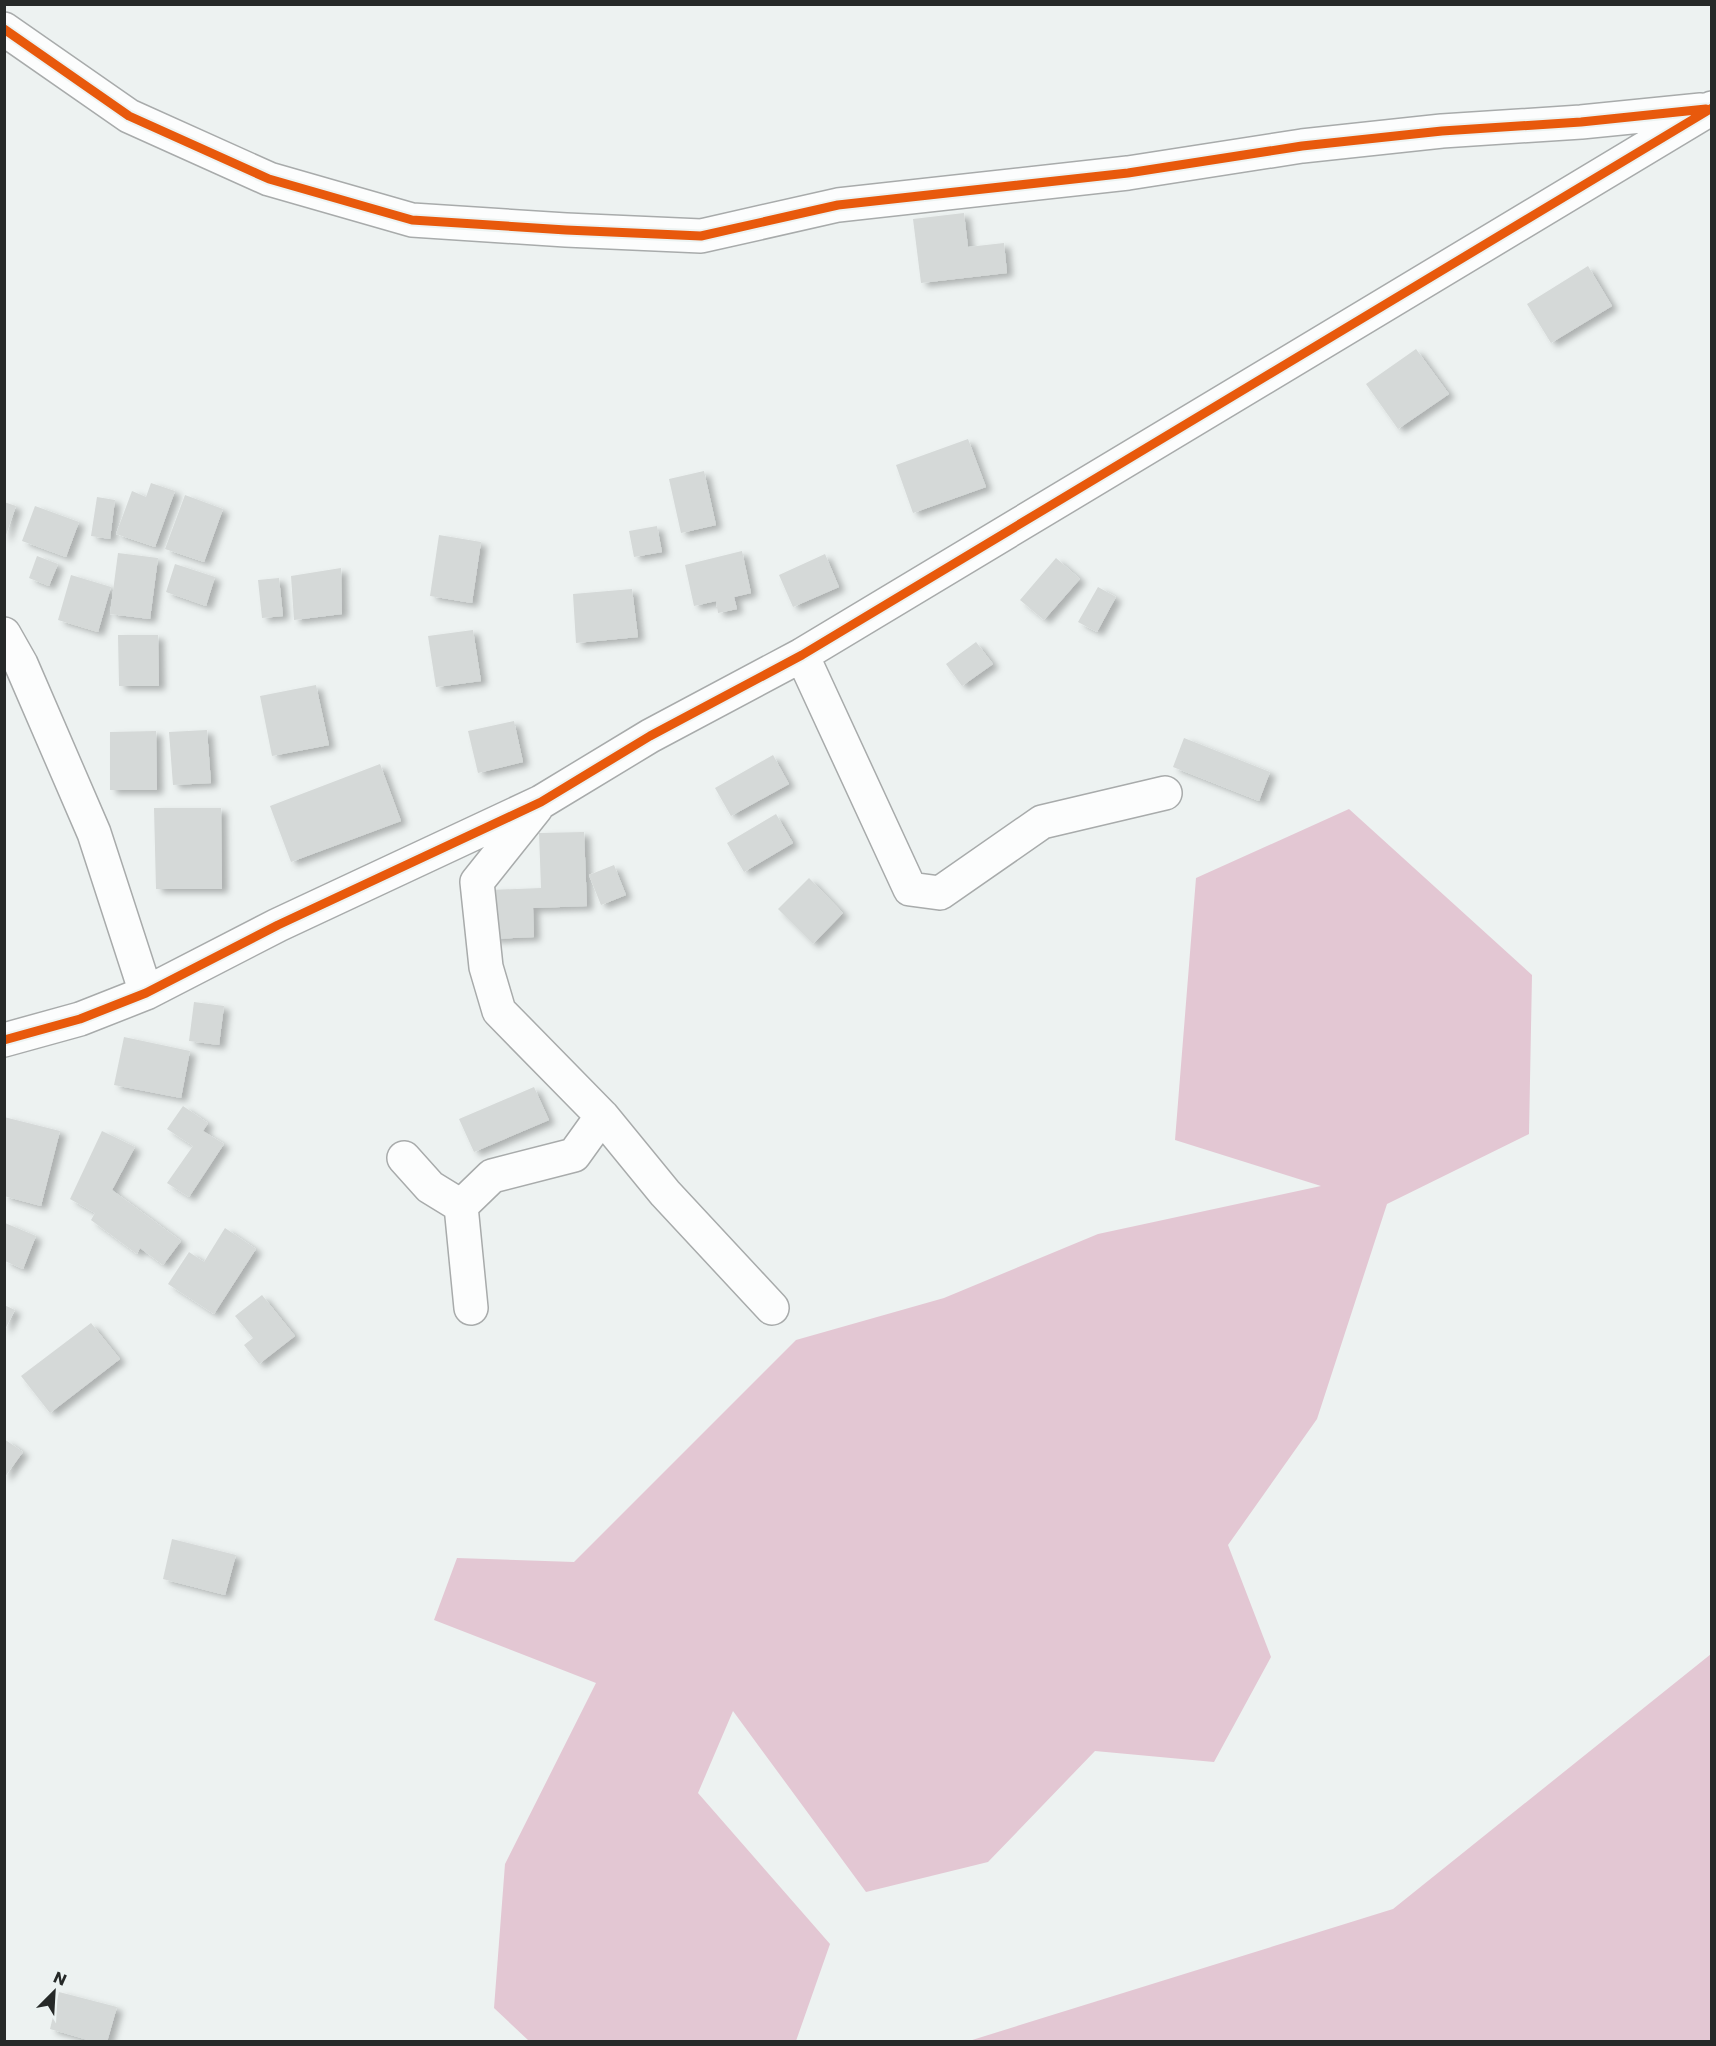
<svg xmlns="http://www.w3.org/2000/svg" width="1716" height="2046" font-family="Poppins,sans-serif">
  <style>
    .forest { fill: #e3c7d3 }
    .building { fill: #d5d9d8; filter: url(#shadow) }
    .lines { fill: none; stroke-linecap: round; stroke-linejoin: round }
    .minor-casing { stroke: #a8abab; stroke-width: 36 }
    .minor { stroke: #fcfdfd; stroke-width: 33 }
    .cycleway-casing { stroke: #ecf3f2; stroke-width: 13 }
    .cycleway { stroke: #e8590c; stroke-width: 9 }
  </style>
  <defs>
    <filter id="shadow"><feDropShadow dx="6" dy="4" stdDeviation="3" flood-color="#0004"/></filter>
  </defs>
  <rect width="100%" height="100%" fill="#edf2f1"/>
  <path class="forest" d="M 1349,809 L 1532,975 L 1529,1134 L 1387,1204 L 1317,1419 L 1228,1545 L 1271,1657 L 1214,1762 L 1095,1751 L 988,1862 L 866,1892 L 733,1711 L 698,1793 L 830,1944 L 796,2041 L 529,2041 L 494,2008 L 505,1864 L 596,1683 L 434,1620 L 457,1558 L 574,1562 L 796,1340 L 944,1298 L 1098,1234 L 1321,1186 L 1175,1140 L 1196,878 Z
    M 1711,1654 L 1711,2041 L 969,2041 L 1393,1909 Z"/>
  <path class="building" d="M 964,213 L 968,247 L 1004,243 L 1007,273 L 921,283 L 913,219 Z
    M 1588,266 L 1612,306 L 1551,343 L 1527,304 Z
    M 1416,349 L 1449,394 L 1398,429 L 1366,384 Z
    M 968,439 L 986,487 L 913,513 L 896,465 Z
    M 704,471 L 716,525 L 681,533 L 669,479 Z
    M 151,483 L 175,491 L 155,547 L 116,534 L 132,491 L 146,497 Z
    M 185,495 L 223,509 L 204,562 L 165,549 Z
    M 97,497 L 115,500 L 110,539 L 91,536 Z
    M 4,502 L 16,506 L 5,538 L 4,538 Z
    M 35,506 L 79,522 L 66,557 L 22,541 Z
    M 657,526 L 662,552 L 634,557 L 629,531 Z
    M 439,535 L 481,542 L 472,603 L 430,596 Z
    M 742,551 L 751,593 L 734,597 L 737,609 L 718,613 L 716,601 L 694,606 L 685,565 Z
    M 118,553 L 158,558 L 150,619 L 110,614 Z
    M 825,554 L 839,587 L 793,607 L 779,575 Z
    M 37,556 L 58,564 L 49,586 L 29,578 Z
    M 1056,558 L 1080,579 L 1044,620 L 1020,600 Z
    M 175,564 L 215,577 L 206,606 L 166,592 Z
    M 341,568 L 342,614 L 294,620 L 291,576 Z
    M 71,575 L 111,587 L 98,632 L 58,620 Z
    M 279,578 L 283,616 L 262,618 L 258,580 Z
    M 1098,587 L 1116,597 L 1097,632 L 1078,622 Z
    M 632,589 L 638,637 L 576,643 L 573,594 Z
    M 473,630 L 481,681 L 436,687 L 428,636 Z
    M 118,635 L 158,635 L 159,686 L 119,686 Z
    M 976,642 L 993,664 L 962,686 L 946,664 Z
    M 316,685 L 329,745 L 272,756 L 260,696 Z
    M 514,721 L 523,762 L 478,773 L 468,731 Z
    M 207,730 L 211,783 L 173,785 L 169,732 Z
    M 156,731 L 157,790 L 110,790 L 110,732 Z
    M 1184,738 L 1270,772 L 1259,801 L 1173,767 Z
    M 773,755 L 789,784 L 731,816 L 715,788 Z
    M 380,764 L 401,821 L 291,862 L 270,806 Z
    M 154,808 L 221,808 L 222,889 L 156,889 Z
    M 776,814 L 793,843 L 744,872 L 727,843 Z
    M 584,832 L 587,906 L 533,908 L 534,937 L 492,939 L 489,890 L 541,888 L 539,833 Z
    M 614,865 L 626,895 L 601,905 L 589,875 Z
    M 809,878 L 843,913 L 813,944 L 778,909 Z
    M 194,1002 L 224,1006 L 219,1045 L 189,1041 Z
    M 124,1037 L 190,1051 L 181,1098 L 114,1085 Z
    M 534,1087 L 549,1120 L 474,1152 L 459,1119 Z
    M 183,1106 L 208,1123 L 203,1131 L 224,1144 L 189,1197 L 167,1183 L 193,1146 L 167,1129 Z
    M 4,1117 L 60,1131 L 41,1206 L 4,1196 Z
    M 102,1131 L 135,1147 L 112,1190 L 181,1241 L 163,1265 L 140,1248 L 137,1254 L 91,1220 L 95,1213 L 70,1199 Z
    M 5,1223 L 36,1236 L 23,1269 L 5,1261 Z
    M 225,1228 L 256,1249 L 214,1314 L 168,1284 L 189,1252 L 204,1262 Z
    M 262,1295 L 295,1336 L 259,1364 L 244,1345 L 253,1338 L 235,1316 Z
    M 4,1305 L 15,1310 L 4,1331 Z
    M 91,1323 L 120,1359 L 50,1413 L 21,1376 Z
    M 4,1439 L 23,1452 L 4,1478 Z
    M 172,1539 L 236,1555 L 225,1595 L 163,1579 Z
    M 59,1992 L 117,2007 L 107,2042 L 95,2042 L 50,2029 Z"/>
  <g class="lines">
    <g class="minor-casing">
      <path id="minor" d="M 4,29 L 129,116 L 269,179 L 412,220 L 566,230 L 701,236 L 838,205 L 1128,173 L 1302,146 L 1442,131 L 1581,122 L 1701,110
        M 4,634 L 21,664 L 94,833 L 146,993
        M 802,655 L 910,889 L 940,893 L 1042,822 L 1165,793
        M 536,808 L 477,882 L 486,967 L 499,1011 L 602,1116 L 665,1193 L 772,1308
        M 4,1040 L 80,1019 L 146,993 L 278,925 L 541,802 L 650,736 L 802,655 L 1712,108
        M 404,1158 L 430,1187 L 461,1206 L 492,1176 L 574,1155 L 602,1116
        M 461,1206 L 471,1308"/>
    </g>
    <use href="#minor" class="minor"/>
    <g class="cycleway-casing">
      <path id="cycleway" d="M 4,29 L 129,116 L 269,179 L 412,220 L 566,230 L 701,236 L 838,205 L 1128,173 L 1302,146 L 1442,131 L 1581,122 L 1706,109
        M 4,1040 L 80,1019 L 146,993 L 278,925 L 541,802 L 650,736 L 802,655 L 1712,108"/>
    </g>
    <use href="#cycleway" class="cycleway"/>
  </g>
  <rect width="1716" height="2046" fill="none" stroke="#262928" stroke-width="12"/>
  <g transform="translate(54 1992) rotate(24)" stroke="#ecf3f2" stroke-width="4.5" paint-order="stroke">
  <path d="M0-4.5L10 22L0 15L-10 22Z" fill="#262928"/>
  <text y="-9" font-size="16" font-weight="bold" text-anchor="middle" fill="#262928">N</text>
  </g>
</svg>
